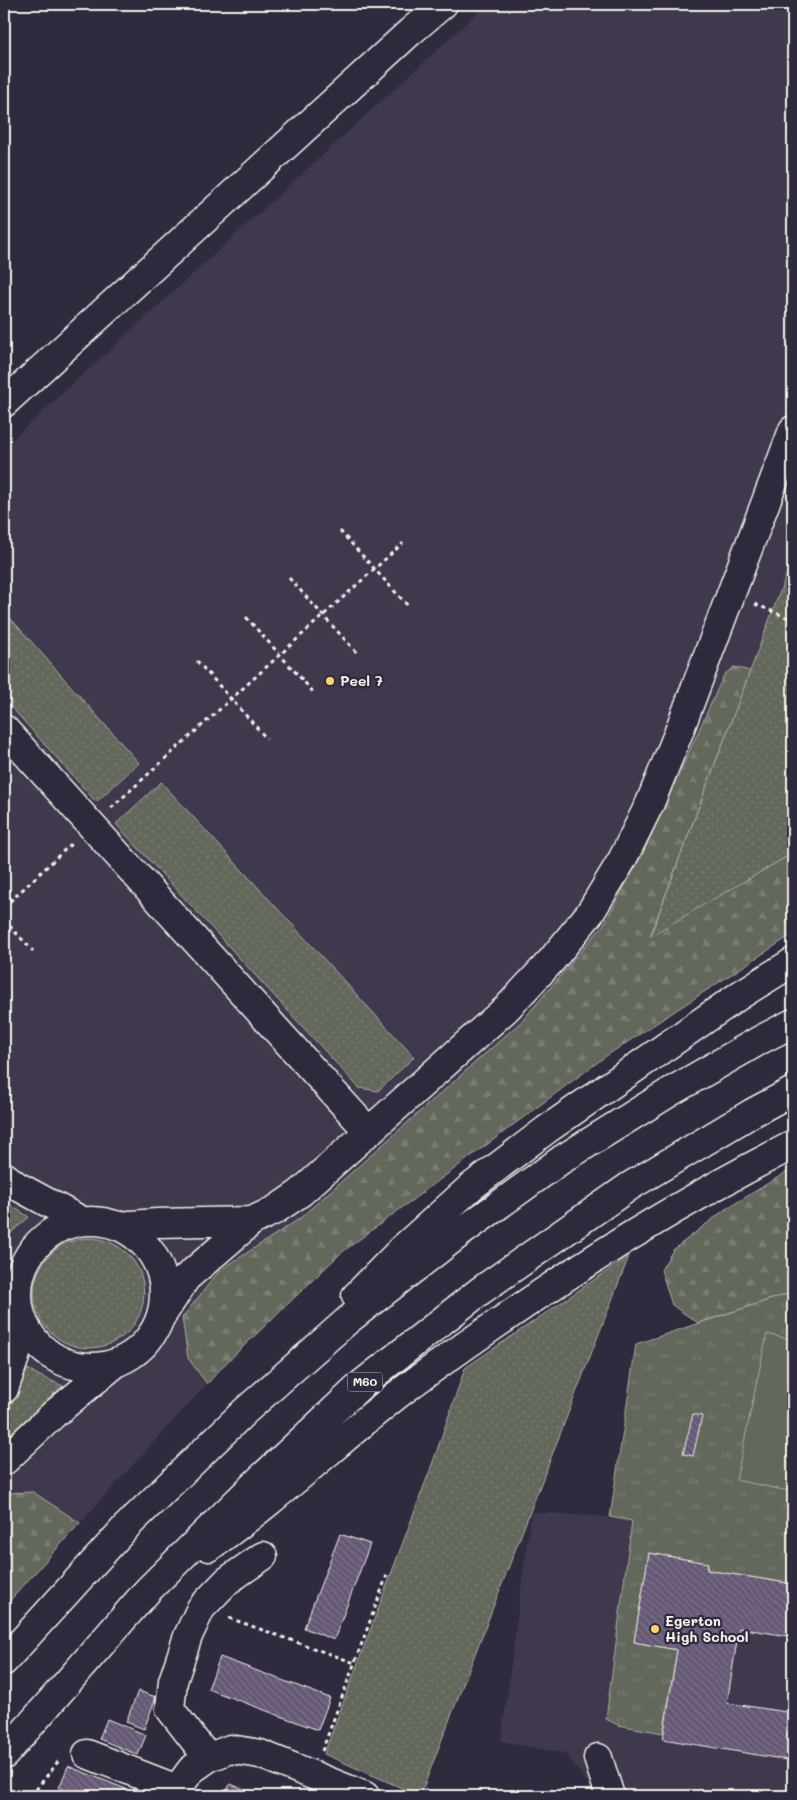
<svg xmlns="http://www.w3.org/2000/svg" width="797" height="1800" font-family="Mali,sans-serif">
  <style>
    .built { fill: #3f384e }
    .grass { fill: url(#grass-dots); stroke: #abaca2 }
    .forest { fill: url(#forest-firs); stroke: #abaca2 }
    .park { fill: url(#park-tufts); stroke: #abaca2 }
    .pitch { fill: #62685b; stroke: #abaca2 }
    .building { fill: url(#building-back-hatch); stroke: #f4f1e8 }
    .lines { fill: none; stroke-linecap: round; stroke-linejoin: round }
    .minor-casing { stroke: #f4f1e8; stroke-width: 31 }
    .highway-casing { stroke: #f4f1e8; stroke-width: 31 }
    .path { stroke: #f4f1e8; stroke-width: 3; stroke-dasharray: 4 4; stroke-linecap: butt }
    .minor { stroke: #2f2a3d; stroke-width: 28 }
    .highway { stroke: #2f2a3d; stroke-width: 28 }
    .poi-dot { fill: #ffd166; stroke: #2f2a3d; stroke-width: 2 }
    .labels { text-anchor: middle; stroke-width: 4.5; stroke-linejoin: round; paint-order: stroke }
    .shield { fill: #2f2a3d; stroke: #b9b5b5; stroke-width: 1 }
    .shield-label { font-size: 12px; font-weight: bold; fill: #f4f1e8 }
    .poi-label { font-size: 14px; font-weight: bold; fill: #f4f1e8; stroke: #2f2a3d; text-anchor: start }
  </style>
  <defs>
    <pattern id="grass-dots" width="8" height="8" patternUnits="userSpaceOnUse" patternTransform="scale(1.25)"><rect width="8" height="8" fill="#62685b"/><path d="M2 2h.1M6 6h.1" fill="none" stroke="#797e73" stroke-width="1.8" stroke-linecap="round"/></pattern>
    <pattern id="forest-firs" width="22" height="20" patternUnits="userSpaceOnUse" patternTransform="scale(1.25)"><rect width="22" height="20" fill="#62685b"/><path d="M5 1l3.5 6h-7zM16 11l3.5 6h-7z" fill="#797e73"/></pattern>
    <pattern id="park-tufts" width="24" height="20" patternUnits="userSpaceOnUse" patternTransform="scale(1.25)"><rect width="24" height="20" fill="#62685b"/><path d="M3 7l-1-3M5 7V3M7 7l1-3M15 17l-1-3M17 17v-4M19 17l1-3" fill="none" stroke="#797e73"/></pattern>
    <pattern id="building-back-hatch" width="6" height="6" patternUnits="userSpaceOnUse" patternTransform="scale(1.25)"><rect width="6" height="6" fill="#655976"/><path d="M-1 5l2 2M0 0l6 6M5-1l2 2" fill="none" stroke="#7c718a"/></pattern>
  </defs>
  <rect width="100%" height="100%" fill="#2f2a3d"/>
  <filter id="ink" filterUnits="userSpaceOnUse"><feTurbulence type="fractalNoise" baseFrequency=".02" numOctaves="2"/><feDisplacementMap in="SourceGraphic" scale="10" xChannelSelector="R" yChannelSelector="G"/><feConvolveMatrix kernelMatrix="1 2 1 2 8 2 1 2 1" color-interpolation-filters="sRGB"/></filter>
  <g filter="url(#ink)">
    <path class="built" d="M 487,4 L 793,4 L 793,557 L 606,1056 L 341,1253 L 224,1365 L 4,1607 L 4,447 Z
      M 793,1292 L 793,1796 L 597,1796 L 566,1754 L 501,1741 L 531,1512 L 610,1517 L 636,1344 Z"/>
    <path class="grass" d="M 793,557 L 793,846 L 788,856 L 650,937 Z
      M 4,611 L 139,763 L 96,802 L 4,699 Z
      M 161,782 L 414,1057 L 378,1091 L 359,1088 L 116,824 Z
      M 4,1201 L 29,1217 L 12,1232 L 5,1244 Z
      M34 1293a55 55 0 1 1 110 0a55 55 0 1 1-110 0Z
      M 629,1256 L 420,1796 L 324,1754 L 434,1459 L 465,1368 Z
      M 28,1369 L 38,1375 L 63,1386 L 4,1439 L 4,1416 Z"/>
    <path class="forest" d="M 734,667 L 750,671 L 650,936 L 788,856 L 793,846 L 793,934 L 606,1056 L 341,1253 L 224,1365 L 207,1384 L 188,1358 L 182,1318 L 219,1271 L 299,1219 L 523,1020 L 604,924 L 644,851 L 724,675 Z
      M 793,1168 L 793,1292 L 698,1323 L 672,1305 L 661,1270 L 673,1250 L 723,1211 Z
      M 33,1492 L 80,1523 L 4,1607 L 4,1493 Z"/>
    <path class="park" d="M 793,1292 L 793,1584 L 707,1570 L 708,1563 L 649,1553 L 634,1642 L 677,1650 L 663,1733 L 618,1725 L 606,1719 L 632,1521 L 610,1517 L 636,1344 Z"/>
    <path class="pitch" d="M 767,1334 L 793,1340 L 793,1492 L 736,1480 Z"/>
    <path class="building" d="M 693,1414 L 702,1416 L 693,1456 L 683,1454 Z
      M 340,1534 L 370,1544 L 334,1640 L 304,1628 Z
      M 649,1553 L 708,1563 L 707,1570 L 793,1584 L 793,1637 L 739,1628 L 727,1703 L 793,1713 L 793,1761 L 663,1739 L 677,1650 L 634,1642 Z
      M 220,1657 L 330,1698 L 318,1730 L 208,1689 Z
      M 138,1691 L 156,1697 L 144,1729 L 126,1722 Z
      M 107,1719 L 146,1735 L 138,1755 L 99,1739 Z
      M 68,1766 L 126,1789 L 123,1796 L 80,1796 L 59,1788 Z
      M 230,1784 L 262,1796 L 225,1796 Z"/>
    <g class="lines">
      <g class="minor-casing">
        <path id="minor" d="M 4,403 L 410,32 L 443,4
          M 4,729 L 369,1132
          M 4,1176 L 17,1186 L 82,1221
          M18 1294a73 73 0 1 1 146 0a73 73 0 1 1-146 0Z
          M 118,1226 L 157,1223 L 252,1221
          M 160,1318 L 186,1278 L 252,1221 L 275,1210 L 300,1193 L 507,1008 L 551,961 L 590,913 L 622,860 L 650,803 L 678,734 L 793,430
          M 4,1389 L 16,1354 L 21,1319
          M 4,1461 L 54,1414 L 116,1363
          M 87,1754 L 177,1789
          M 208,1758 L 170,1709 L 173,1681 L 188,1636 L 201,1608 L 227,1581 L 263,1556
          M 598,1758 L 610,1796
          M 174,1796 L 177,1789 L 191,1770 L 208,1758 L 230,1749 L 260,1754 L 365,1796"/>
      </g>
      <g class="highway-casing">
        <path id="highway" d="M 356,1296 L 401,1250 L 471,1187 L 546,1130 L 740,995 L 793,962
          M 209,1547 C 275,1501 334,1445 397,1395 C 439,1363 483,1333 527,1303 C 612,1245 700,1192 793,1145
          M 4,1661 L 127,1526 L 244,1412 L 348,1320 L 460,1233 L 561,1160 L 670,1092 L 762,1039 L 793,1023
          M 4,1755 L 149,1589 L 255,1484 L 362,1384 L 480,1291 L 630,1186 L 752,1113 L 793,1091"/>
      </g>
      <path class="path" d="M 340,531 L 409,607
        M 289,578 L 358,654
        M 755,604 L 793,620
        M 246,617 L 315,694
        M 197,661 L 267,739
        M 111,808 L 403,543
        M 4,907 L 71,844
        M 4,920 L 33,951
        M 229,1618 L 355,1663
        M 322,1751 L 387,1575
        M 31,1796 L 60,1759"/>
      <use href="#minor" class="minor"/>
      <use href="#highway" class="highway"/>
    </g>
  </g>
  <g class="poi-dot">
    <circle cx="330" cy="681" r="5"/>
    <circle cx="655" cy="1629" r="5"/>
  </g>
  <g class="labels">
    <rect class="shield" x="347.5" y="1372.5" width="35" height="19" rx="4"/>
    <g class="shield-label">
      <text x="365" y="1386">M60</text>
    </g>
    <g class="poi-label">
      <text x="340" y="686">Peel 7</text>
      <text x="665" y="1626">Egerton<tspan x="665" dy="16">High School</tspan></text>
    </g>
  </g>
  <rect width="797" height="1800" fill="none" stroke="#2f2a3d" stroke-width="20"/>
  <rect x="10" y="10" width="777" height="1780" fill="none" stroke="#f4f1e8" stroke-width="2" filter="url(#ink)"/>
</svg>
